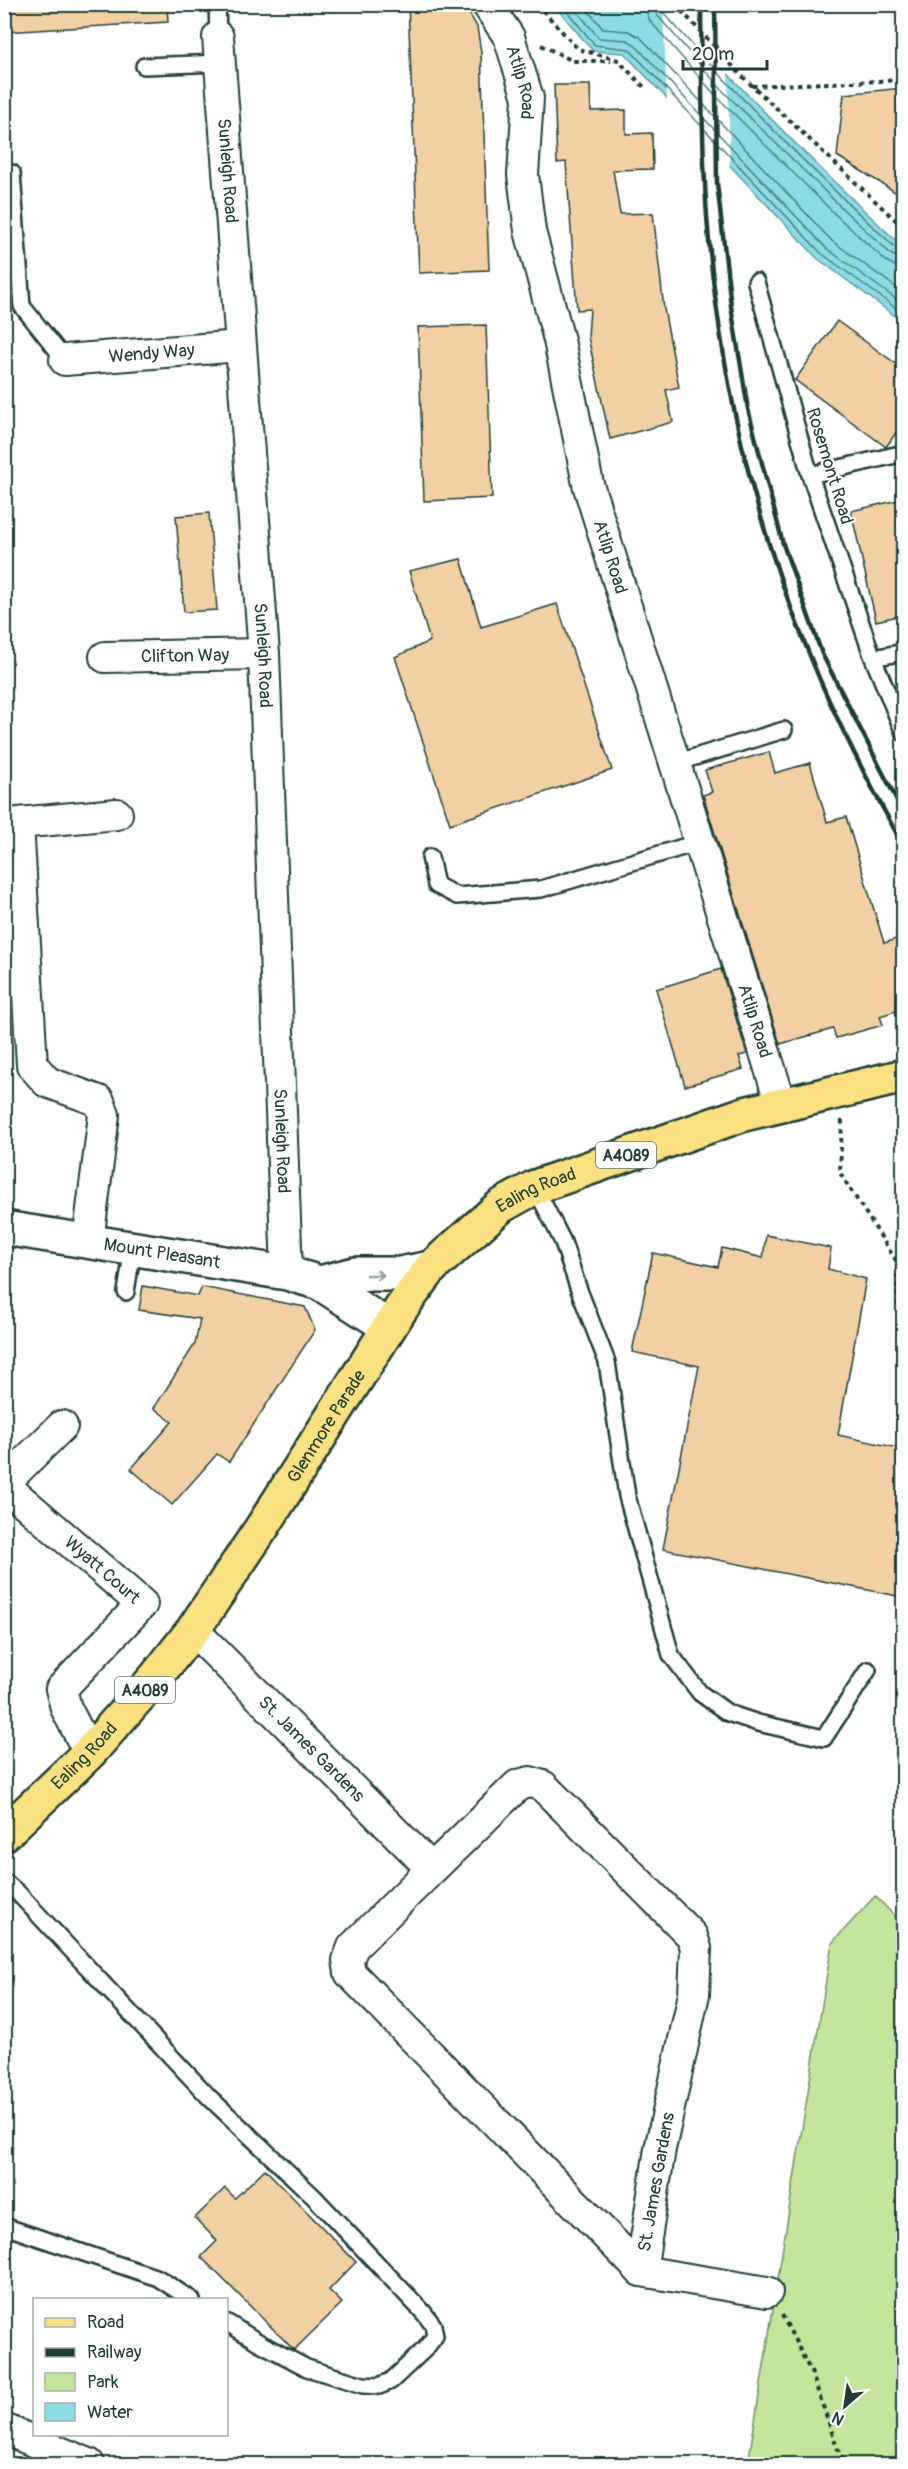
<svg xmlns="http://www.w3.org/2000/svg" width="908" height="2469" font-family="Pangolin,sans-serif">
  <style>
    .green { fill: #c5e49c; stroke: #729068; stroke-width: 1.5 }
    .water { fill: #8bdce6; stroke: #609c9f; stroke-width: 1.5 }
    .pier { fill: #fff }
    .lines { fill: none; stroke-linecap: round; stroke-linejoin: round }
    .shore { stroke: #4a7d7b; stroke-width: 1.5 }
    .building { fill: #f2d0a3; stroke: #1f3d34; stroke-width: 1.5 }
    .lane-casing { stroke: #1f3d34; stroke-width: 20 }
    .street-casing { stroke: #1f3d34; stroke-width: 34 }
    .secondary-casing { stroke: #1f3d34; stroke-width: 38 }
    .primary-casing { stroke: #1f3d34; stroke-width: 38 }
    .path { stroke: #1f3d34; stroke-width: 4; stroke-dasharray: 4.5 4.5; stroke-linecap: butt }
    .lane { stroke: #fff; stroke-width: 15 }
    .street { stroke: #fff; stroke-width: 30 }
    .secondary { stroke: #fff; stroke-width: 33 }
    .primary { stroke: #fbe080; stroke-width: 33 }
    .rail { stroke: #1f3d34; stroke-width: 4.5 }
    .oneway { stroke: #8f9e9a }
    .labels { text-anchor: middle; stroke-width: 4.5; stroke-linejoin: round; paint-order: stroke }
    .shield { fill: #fff; stroke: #627771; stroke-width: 1.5 }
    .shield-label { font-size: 16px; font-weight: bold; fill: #1f3d34 }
    .street-label { font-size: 18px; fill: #1f3d34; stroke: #fff }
  </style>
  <rect width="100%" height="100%" fill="#fff"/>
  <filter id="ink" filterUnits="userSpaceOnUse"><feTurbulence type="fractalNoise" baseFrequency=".0167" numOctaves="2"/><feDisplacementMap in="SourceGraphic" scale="12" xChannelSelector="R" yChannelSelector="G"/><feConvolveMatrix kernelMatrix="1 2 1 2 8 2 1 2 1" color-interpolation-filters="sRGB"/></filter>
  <g filter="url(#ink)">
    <path class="green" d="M 875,1896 L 903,1924 L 903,2464 L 748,2464 L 832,1943 Z"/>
    <path class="water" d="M 554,5 L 665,5 C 740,90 820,170 903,247 L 903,322 L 817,258 L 624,53 L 593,51 Z"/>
    <path class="pier" d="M 663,4 L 669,4 L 728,71 L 730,171 L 667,103 Z"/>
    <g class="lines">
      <path class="shore" d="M 561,4 L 595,45 L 629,49 L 821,253 L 904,314
        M 571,4 L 599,38 L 627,40 L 634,44 L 826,248 L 904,305
        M 583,4 L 603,29 L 628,31 L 640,37 L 832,241 L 904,293
        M 644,4 L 650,21 L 717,97 L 838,217 L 886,261 L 895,266 L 904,267
        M 653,4 L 657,15 L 723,91 L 844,210 L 892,255 L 904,258
        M 661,4 L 662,11 C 736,95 815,174 897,249 L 904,251"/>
    </g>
    <path class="building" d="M 4,4 L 167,4 L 168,22 L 4,32 Z
      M 408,4 L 464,4 L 477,27 L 481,52 L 489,270 L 419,273 Z
      M 554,85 L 590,85 L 591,111 L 626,110 L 626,134 L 652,133 L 653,169 L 613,170 L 620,214 L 653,213 L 664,309 L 679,387 L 666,390 L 673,422 L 610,439 L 588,337 L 590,309 L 577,310 L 566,162 L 557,163 Z
      M 903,88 L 903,197 L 837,156 L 844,94 Z
      M 837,321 L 903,369 L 903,423 L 886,447 L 795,380 Z
      M 486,325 L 492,498 L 424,501 L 418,327 Z
      M 903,499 L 903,615 L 876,621 L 851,511 Z
      M 209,513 L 217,610 L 184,612 L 176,516 Z
      M 461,559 L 481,627 L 557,604 L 612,770 L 450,824 L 395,657 L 430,641 L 409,571 Z
      M 769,752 L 775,773 L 810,763 L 827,822 L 846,817 L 884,943 L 903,937 L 903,1009 L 880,1016 L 883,1025 L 836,1038 L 833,1029 L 780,1044 L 703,795 L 712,792 L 705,770 Z
      M 721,969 L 747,1054 L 739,1056 L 743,1069 L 685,1086 L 656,989 Z
      M 766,1235 L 831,1248 L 828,1269 L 866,1279 L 838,1435 L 903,1449 L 903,1597 L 663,1549 L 699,1366 L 632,1352 L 653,1253 L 718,1267 L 722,1248 L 763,1258 Z
      M 143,1286 L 198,1296 L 202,1287 L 305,1307 L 315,1330 L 229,1462 L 217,1454 L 172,1505 L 131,1469 L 172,1422 L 154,1408 L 195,1344 L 200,1319 L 139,1310 Z
      M 265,2169 L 356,2262 L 329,2290 L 342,2303 L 294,2350 L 201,2257 L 217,2241 L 195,2218 L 225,2188 L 235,2198 Z"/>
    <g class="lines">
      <g class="lane-casing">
        <path id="lane" d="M 217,4 L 218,37
          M 144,66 L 220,63
          M 12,173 L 22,306 L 65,360
          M 756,282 L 810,475 L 873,658 L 904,733
          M 810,475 L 904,453
          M 873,658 L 904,652
          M 675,763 L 784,730
          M 430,857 L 436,885 L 457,896 L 541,889 L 700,842
          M 535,1187 L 563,1242 L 579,1290 L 607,1362 L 627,1496 L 671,1655 L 700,1693 L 728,1713 L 758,1723 L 824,1738 L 868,1670
          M 126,1292 L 133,1248
          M 4,1881 L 18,1893 L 209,2097 L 314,2197 L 424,2313 L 433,2325 L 435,2336 L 426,2348 L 391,2381 L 379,2386 L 363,2385 L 307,2368 L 260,2343 L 226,2322
          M 4,2226 L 158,2278 L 192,2300"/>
      </g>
      <g class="street-casing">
        <g id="street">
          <path id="s1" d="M 487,4 L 509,37 L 528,98 L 523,175 L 530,231 L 559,340 L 588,484 L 781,1104"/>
          <path id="s2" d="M 218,37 L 264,654 L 287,1273"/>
          <path id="s3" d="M 65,360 L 240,346"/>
          <path id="s4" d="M 105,657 L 264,654"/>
          <path d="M 88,1241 L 104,1115 L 99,1101 L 47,1082 L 32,1065 L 18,823 L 117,814"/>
          <path d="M 4,1483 L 62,1426"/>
          <path id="s5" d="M 4,1485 L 142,1604 L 61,1689 L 66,1708 L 89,1753"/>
          <path id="s6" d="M 193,1630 L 432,1869 L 518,1785 L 530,1782 L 543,1786 L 692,1936 L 696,1948 L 694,1994 L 660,2149 L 641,2271 L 350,1973 L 348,1960 L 353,1947 L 432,1869"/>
          <path d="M 641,2271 L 767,2292"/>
          <path d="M 4,2429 L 89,2464"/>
        </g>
      </g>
      <g class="secondary-casing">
        <g id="secondary">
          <path id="s7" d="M 4,1228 L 287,1273 L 320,1283 L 389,1327"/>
          <path d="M 320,1283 L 355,1274 L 400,1274 L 431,1268"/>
        </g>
      </g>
      <g class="primary-casing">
        <g id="primary">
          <path id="s8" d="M 4,1834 L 89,1753 L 155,1678 L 193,1630 L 263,1526 L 402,1307 L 431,1268 L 501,1206 L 535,1187 L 744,1114 L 904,1076"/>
        </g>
      </g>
      <path class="path" d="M 537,4 L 578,49 L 618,60 L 645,88
        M 675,4 L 743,77 L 904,228
        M 541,45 L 573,61 L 611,61
        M 752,86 L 904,80
        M 842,1120 L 840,1173 L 897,1262 L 901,1413
        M 782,2315 L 812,2374 L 843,2464"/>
      <use href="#lane" class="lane"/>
      <use href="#street" class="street"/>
      <use href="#secondary" class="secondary"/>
      <use href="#primary" class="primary"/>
      <path class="rail" d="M 701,4 C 702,104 702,204 716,303 C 732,423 763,544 810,656 C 836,721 870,785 904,847
        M 715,4 L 717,183 L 731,306 L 748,409 L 783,544 L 822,654 L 904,814"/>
    </g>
    <defs><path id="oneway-shaft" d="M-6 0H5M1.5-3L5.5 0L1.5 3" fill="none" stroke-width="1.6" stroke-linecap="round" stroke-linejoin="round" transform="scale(1.5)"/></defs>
    <use class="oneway" href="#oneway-shaft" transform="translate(375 1275)"/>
  </g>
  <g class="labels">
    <g class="shield">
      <rect x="596" y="1142" width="60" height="26" rx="4.5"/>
      <rect x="115" y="1677" width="60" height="26" rx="4.5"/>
    </g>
    <g class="shield-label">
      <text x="626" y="1161">A4089</text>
      <text x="145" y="1696">A4089</text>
    </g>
    <g class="street-label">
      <text dy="6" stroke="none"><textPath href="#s1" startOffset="87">Atlip Road</textPath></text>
      <text dy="6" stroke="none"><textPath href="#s2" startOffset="134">Sunleigh Road</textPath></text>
      <text dy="6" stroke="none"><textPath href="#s3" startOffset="87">Wendy Way</textPath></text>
      <text transform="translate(830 466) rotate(73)" y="6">Rosemont Road</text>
      <text dy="6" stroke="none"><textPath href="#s1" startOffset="573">Atlip Road</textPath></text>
      <text dy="6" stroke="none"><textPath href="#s2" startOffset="620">Sunleigh Road</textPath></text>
      <text dy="6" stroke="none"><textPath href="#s4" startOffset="80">Clifton Way</textPath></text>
      <text dy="6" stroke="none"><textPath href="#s1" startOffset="1059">Atlip Road</textPath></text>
      <text dy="6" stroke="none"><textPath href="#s2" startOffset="1106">Sunleigh Road</textPath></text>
      <text dy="6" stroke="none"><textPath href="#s8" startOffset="844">Ealing Road</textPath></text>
      <text dy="6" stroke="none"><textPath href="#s7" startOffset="160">Mount Pleasant</textPath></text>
      <text dy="6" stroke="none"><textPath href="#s8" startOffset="522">Glenmore Parade</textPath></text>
      <text dy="6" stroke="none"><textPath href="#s5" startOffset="130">Wyatt Court</textPath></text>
      <text dy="6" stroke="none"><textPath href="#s6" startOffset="168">St. James Gardens</textPath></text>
      <text dy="6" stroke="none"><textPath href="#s8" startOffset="112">Ealing Road</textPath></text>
      <text transform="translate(656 2182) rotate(-80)" y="6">St. James Gardens</text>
    </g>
  </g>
  <rect width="908" height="2469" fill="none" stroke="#fff" stroke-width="24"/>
  <rect x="12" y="12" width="884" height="2445" fill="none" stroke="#1f3d34" stroke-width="2" filter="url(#ink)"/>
  <rect x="33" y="2298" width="195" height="138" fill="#ffffff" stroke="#a5b1ae" stroke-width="1.5"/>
  <rect x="45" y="2318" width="30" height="9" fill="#fbe080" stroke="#a5b1ae" stroke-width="1.5"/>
  <text x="87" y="2328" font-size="18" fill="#1f3d34">Road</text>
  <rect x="45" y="2348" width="30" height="9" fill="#1f3d34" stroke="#a5b1ae" stroke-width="1.5"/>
  <text x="87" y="2358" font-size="18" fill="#1f3d34">Railway</text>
  <rect x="45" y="2373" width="30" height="18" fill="#c5e49c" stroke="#a5b1ae" stroke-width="1.5"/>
  <text x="87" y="2388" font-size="18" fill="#1f3d34">Park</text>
  <rect x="45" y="2403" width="30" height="18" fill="#8bdce6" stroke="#a5b1ae" stroke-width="1.5"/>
  <text x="87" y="2418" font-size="18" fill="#1f3d34">Water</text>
  <g transform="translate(845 2406) rotate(209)" stroke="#ffffff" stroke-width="4.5" paint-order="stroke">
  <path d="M0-4.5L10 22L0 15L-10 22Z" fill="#1f3d34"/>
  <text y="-9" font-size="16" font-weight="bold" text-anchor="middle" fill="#1f3d34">N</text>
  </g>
  <path d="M683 60v9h84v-9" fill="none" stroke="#1f3d34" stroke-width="3"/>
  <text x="692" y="60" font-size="18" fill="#1f3d34" stroke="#ffffff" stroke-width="4.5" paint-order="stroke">20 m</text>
</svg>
